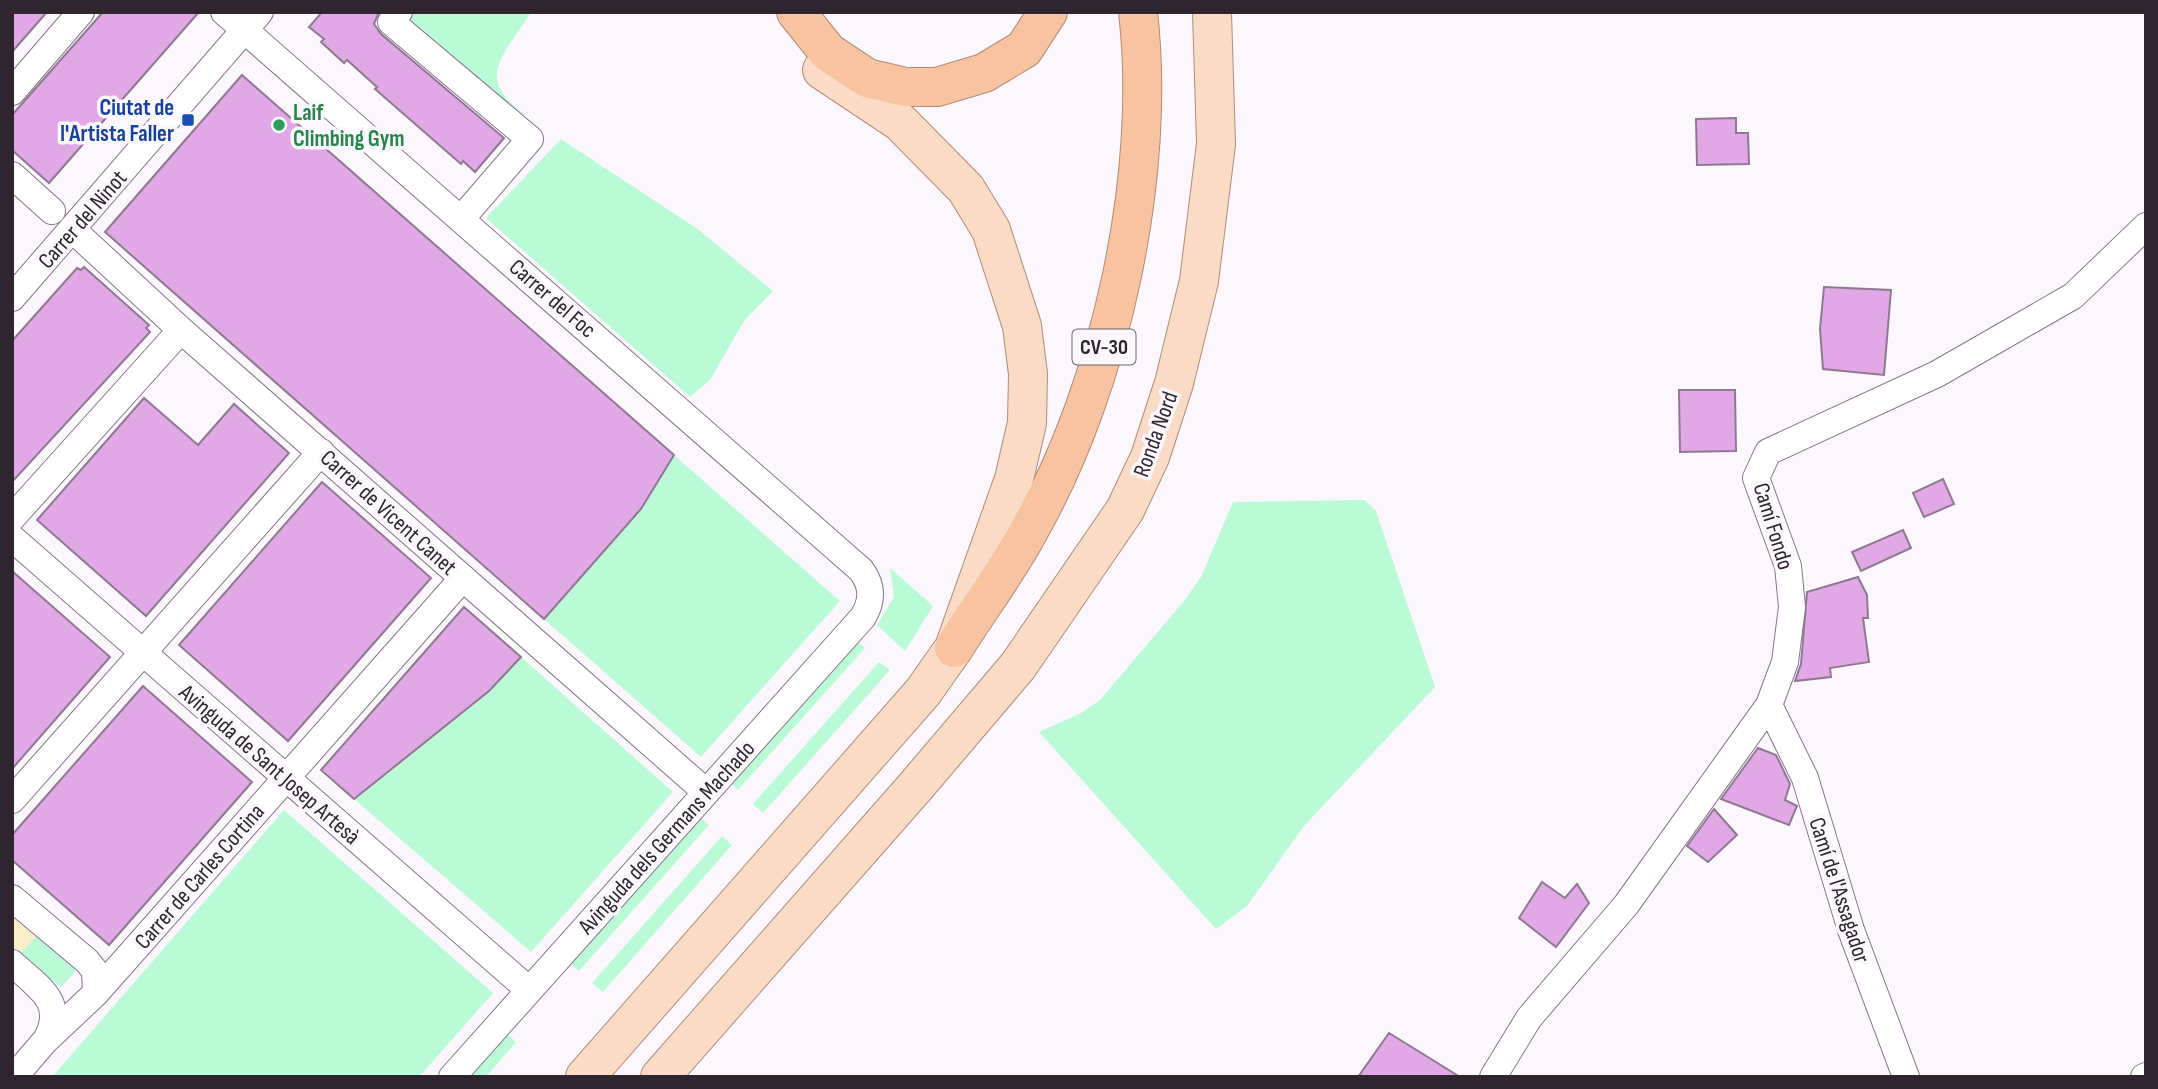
<svg xmlns="http://www.w3.org/2000/svg" width="2158" height="1089" font-family="'Sofia Sans Condensed',sans-serif">
  <style>
    .green { fill: #bafad7 }
    .sand { fill: #f9f0ca }
    .building { fill: #e0a9e6; stroke: #8f7891; stroke-width: 2 }
    .lines { fill: none; stroke-linecap: round; stroke-linejoin: round }
    .street-casing { stroke: #89738c; stroke-width: 28 }
    .primary-casing { stroke: #b18c78; stroke-width: 40 }
    .highway-casing { stroke: #b18c78; stroke-width: 40 }
    .street { stroke: #fff; stroke-width: 26 }
    .primary { stroke: #fadbc6; stroke-width: 38 }
    .highway { stroke: #f7c3a0; stroke-width: 38 }
    .transit-dot { fill: #1a4fb4; stroke: #fcf7fd; stroke-width: 2.5 }
    .leisure-dot { fill: #2e9e5b; stroke: #fcf7fd; stroke-width: 2.5 }
    .labels { text-anchor: middle; stroke-width: 7; stroke-linejoin: round; paint-order: stroke }
    .shield { fill: #fcf7fd; stroke: #6c646d; stroke-width: 2 }
    .shield-label { font-size: 21px; font-weight: bold; fill: #2e252f }
    .transit-label { font-size: 23px; font-weight: bold; fill: #164399; stroke: #fcf7fd; text-anchor: end }
    .leisure-label { font-size: 23px; font-weight: bold; fill: #27864d; stroke: #fcf7fd; text-anchor: start }
    .street-label { font-size: 23px; fill: #2e252f; stroke: #fcf7fd }
  </style>
  <rect width="100%" height="100%" fill="#fcf7fd"/>
  <path class="green" d="M 411,12 L 531,12 C 505,55 473,77 524,114 L 516,121 L 404,20 Z
    M 561,139 L 699,230 L 773,291 L 744,321 L 710,380 L 690,397 L 486,218 Z
    M 674,455 L 840,601 L 701,757 L 544,619 L 641,509 Z
    M 1365,500 L 1376,511 L 1435,687 L 1304,826 L 1247,906 L 1216,929 L 1039,732 L 1081,713 L 1100,700 L 1184,601 L 1201,577 L 1233,502 Z
    M 890,568 L 933,606 L 905,651 L 877,625 L 894,597 Z
    M 855,639 L 865,648 L 738,790 L 729,781 Z
    M 521,657 L 673,792 L 531,952 L 354,799 L 489,691 Z
    M 879,662 L 890,670 L 763,813 L 753,804 Z
    M 284,810 L 493,993 L 419,1077 L 52,1077 Z
    M 699,816 L 709,825 L 579,971 L 569,963 Z
    M 722,836 L 732,845 L 603,992 L 592,983 Z
    M 37,935 L 75,968 L 75,972 L 61,987 L 20,954 Z
    M 506,1033 L 516,1042 L 486,1077 L 468,1077 Z"/>
  <path class="sand" d="M 12,914 L 37,935 L 20,954 L 12,947 Z"/>
  <path class="building" d="M 12,12 L 47,12 L 12,52 Z
    M 103,12 L 199,12 L 49,183 L 12,150 L 12,115 Z
    M 322,12 L 379,12 L 374,24 L 381,34 L 504,138 L 475,172 L 463,161 L 461,164 L 375,89 L 377,87 L 347,60 L 344,63 L 321,42 L 324,39 L 309,27 Z
    M 242,75 L 674,455 L 641,509 L 544,619 L 105,232 Z
    M 1736,118 L 1736,133 L 1748,133 L 1749,164 L 1697,165 L 1696,119 Z
    M 84,267 L 149,325 L 146,328 L 150,332 L 12,482 L 12,341 L 77,268 L 81,270 Z
    M 1824,287 L 1891,290 L 1884,375 L 1823,369 L 1820,329 Z
    M 1679,390 L 1735,390 L 1736,451 L 1680,452 Z
    M 144,398 L 198,445 L 234,404 L 289,453 L 146,616 L 37,520 Z
    M 1943,479 L 1954,504 L 1924,517 L 1913,493 Z
    M 322,482 L 431,578 L 288,741 L 179,645 Z
    M 1903,530 L 1911,548 L 1861,571 L 1852,552 Z
    M 12,571 L 110,657 L 12,769 Z
    M 1858,577 L 1867,595 L 1868,618 L 1863,618 L 1869,662 L 1830,668 L 1831,677 L 1795,681 L 1801,664 L 1807,592 Z
    M 464,607 L 521,657 L 489,691 L 354,799 L 321,770 Z
    M 143,686 L 252,782 L 109,945 L 12,860 L 12,835 Z
    M 1758,748 L 1776,755 L 1790,784 L 1785,800 L 1797,806 L 1789,825 L 1721,799 Z
    M 1714,809 L 1737,835 L 1708,862 L 1687,846 Z
    M 1542,882 L 1565,898 L 1577,884 L 1589,903 L 1556,947 L 1519,918 Z
    M 1389,1033 L 1460,1077 L 1358,1077 Z"/>
  <g class="lines">
    <g class="street-casing">
      <path id="street" d="M 224,12 L 861,570 C 873,586 873,600 863,617 L 452,1077
        M 399,12 L 391,22 L 530,139 L 462,218
        M 12,92 L 81,12
        M 12,175 L 52,211
        M 73,230 L 181,330 L 706,792
        M 12,298 L 260,12
        M 12,518 L 181,330
        M 12,538 L 529,990
        M 1769,705 L 1805,778 L 1851,930 L 1906,1077
        M 12,800 L 321,452
        M 12,898 L 87,961 L 95,971 L 96,993
        M 12,963 C 38,987 67,1002 46,1040
        M 14,1077 L 45,1041 L 96,993 L 463,578
        M 1493,1077 L 1529,1018 L 1626,905 L 1769,705 L 1785,662 L 1792,607 L 1788,566 L 1756,478 L 1768,452 L 1937,374 L 2073,296 L 2146,226
        M 2144,1077 L 2146,1076"/>
    </g>
    <g class="primary-casing">
      <path id="primary" d="M 585,1077 L 923,692 L 954,648 L 1014,479 L 1027,423 L 1028,374 L 1022,326 L 991,230 L 966,189 L 900,122 L 822,70
        M 660,1077 L 916,786 L 1018,666 L 1125,510 L 1150,457 L 1174,383 L 1199,281 L 1216,144 L 1212,12"/>
    </g>
    <g class="highway-casing">
      <path id="highway" d="M 796,12 L 828,52 L 867,78 L 905,87 L 937,87 L 984,73 L 1024,49 L 1048,12
        M 954,648 C 979,608 1009,569 1031,527 C 1111,384 1157,175 1138,12"/>
    </g>
    <use href="#street" class="street"/>
    <use href="#primary" class="primary"/>
    <use href="#highway" class="highway"/>
  </g>
  <rect class="transit-dot" x="181" y="113" width="14" height="14" rx="3.5"/>
  <circle class="leisure-dot" cx="279" cy="125" r="7"/>
  <g class="labels">
    <rect class="shield" x="1072.5" y="329.5" width="63" height="35" rx="5"/>
    <g class="shield-label">
      <text x="1104" y="354">CV-30</text>
    </g>
    <g class="transit-label">
      <text x="174" y="115">Ciutat de<tspan x="174" dy="26">l'Artista Faller</tspan></text>
    </g>
    <g class="leisure-label">
      <text x="293" y="120">Laif<tspan x="293" dy="26">Climbing Gym</tspan></text>
    </g>
    <g class="street-label">
      <text transform="translate(82 219) rotate(-49)" y="8">Carrer del Ninot</text>
      <text transform="translate(553 298) rotate(41)" y="8">Carrer del Foc</text>
      <text transform="translate(1155 434) rotate(-70)" y="8">Ronda Nord</text>
      <text transform="translate(389 512) rotate(42)" y="8">Carrer de Vicent Canet</text>
      <text transform="translate(1774 526) rotate(73)" y="8">Camí Fondo</text>
      <text transform="translate(270 764) rotate(41)" y="8">Avinguda de Sant Josep Artesà</text>
      <text transform="translate(666 837) rotate(-48)" y="8">Avinguda dels Germans Machado</text>
      <text transform="translate(199 876) rotate(-49)" y="8">Carrer de Carles Cortina</text>
      <text transform="translate(1840 890) rotate(72)" y="8">Camí de l'Assagador</text>
    </g>
  </g>
  <rect width="2158" height="1089" fill="none" stroke="#2e252f" stroke-width="28"/>
</svg>
